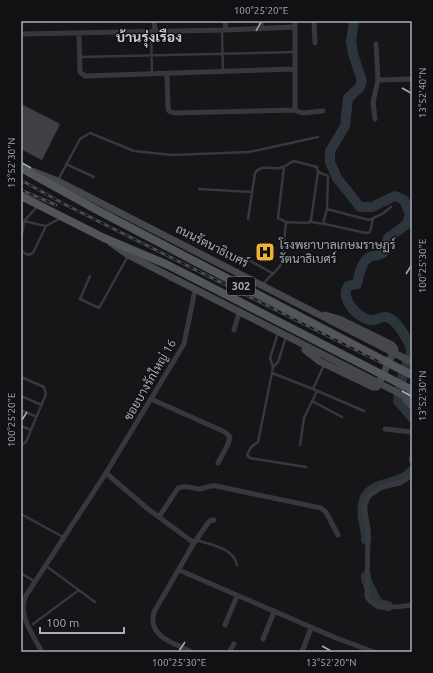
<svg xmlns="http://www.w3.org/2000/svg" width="433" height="673" font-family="Ubuntu,Sarabun,sans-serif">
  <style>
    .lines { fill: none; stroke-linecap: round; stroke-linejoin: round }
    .river { stroke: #2c353c; stroke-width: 10 }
    .building { fill: #404145; stroke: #303034 }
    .path { stroke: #3d3f44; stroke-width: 1; stroke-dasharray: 2 3; stroke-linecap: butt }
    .service { stroke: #37383d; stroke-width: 2.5 }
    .minor { stroke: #37383d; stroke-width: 5 }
    .secondary { stroke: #45474d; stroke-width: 7 }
    .primary { stroke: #53555c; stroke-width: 8 }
    .rail-casing { stroke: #4a4c52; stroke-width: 3 }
    .rail { stroke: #111113; stroke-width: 1.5; stroke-dasharray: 4.5; stroke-linecap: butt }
    .path-bridge { stroke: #3d3f44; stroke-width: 1; stroke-dasharray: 2 3; stroke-linecap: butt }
    .secondary-bridge { stroke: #45474d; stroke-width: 7 }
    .primary-bridge { stroke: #53555c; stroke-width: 8 }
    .ticks { fill: none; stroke: #a8adb8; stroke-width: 1.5 }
    .labels { text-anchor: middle; stroke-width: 3; stroke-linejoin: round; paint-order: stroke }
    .shield { fill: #111113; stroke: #7b7e86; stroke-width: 1 }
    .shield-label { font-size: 11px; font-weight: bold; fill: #a8adb8 }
    .poi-label { font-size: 12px; fill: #a8adb8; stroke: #111113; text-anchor: start }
    .street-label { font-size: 12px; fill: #a8adb8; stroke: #111113 }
    .quarter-label { font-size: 14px; font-weight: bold; fill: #c9ccd4; stroke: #111113 }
    .neatline { fill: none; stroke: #a8adb8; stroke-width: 1.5 }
    .ticks-label { font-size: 10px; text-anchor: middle; fill: #a8adb8 }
  </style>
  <rect width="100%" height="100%" fill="#161618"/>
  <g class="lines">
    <path class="river" d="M 354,21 L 351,41 L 353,54 L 362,81 L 360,87 L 348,98 L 345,126 L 330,151 L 330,162 L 337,178 L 360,207 L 372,207 L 395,196 L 404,200 L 410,214 L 407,224 L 388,238 L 383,253 C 378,256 375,255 370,257 C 361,261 359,276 357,284 L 348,286 C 340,298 356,316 369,320 C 377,322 381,314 389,318 C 397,321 410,342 411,350 C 411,358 405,367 403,374 C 401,383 399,392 398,401 L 412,417
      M 366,540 C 367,525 360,520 363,504 C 367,479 400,487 412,471
      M 366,576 L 366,580 L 378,604 L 388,606"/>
  </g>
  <path class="building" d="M 21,104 L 60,124 L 42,160 L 21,149 Z"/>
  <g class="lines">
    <path class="path" d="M 188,240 L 200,246"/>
    <path class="service" d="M 222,31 L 223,72
      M 151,32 L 152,75
      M 80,57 L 295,52
      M 66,164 L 94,177
      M 284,167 L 278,218 L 286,222
      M 58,180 L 80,139 L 90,133 L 134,151 L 172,155 L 249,152 L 318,137
      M 199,189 L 252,192
      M 248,219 L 255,173 C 261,163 274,171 283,167 C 287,166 290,162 294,161 L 317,167 L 318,172
      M 24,221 L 46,226
      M 310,222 L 325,224 L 366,233 L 370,232 L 373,219
      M 323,224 L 327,209
      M 21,240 L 24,221 L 38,206
      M 21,251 L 28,255 L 33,253 L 46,226 L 61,218
      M 245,258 L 272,273
      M 90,276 L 80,299 L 99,308 L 128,256
      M 263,285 C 268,276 279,271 282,262 L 286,222 L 308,223 L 311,220 L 318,172 L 328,176 L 327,209 L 369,220 L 382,214 L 391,207
      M 278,333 L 270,358 L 273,367 L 272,373 L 258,442 L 251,447 L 247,455 L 250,458 L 306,467
      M 273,367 L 278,362 L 286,337
      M 272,373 L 313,389 L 324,365
      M 21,377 L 44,387 L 46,394 L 26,442 L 21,445
      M 313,389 L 364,411
      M 21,396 L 42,405
      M 312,401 L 342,417
      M 21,410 L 37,417
      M 21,426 L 31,430
      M 300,445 L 304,418 L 317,391
      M 410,460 L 412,452
      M 21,514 L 63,537
      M 197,540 C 211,545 234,548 237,565
      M 46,566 L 95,602
      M 21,573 L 34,581
      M 33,624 L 79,590"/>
    <path class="minor" d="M 154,21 L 155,31
      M 225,21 L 226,30
      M 261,21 L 261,29
      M 295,21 L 295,110
      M 314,21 L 315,43
      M 79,33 L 80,72 L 85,76 L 295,69
      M 21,34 L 226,30 L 295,27
      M 167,74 L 168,108 L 169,111 L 174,113 L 295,110 L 302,113 L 323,111
      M 378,80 L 412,79
      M 375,119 L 373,102 L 378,80 L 376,44
      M 234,330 L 239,313
      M 151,399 L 225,432 L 230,437 L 228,444 L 218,463
      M 385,429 L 412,432
      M 106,473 L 148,509 L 194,543 L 154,612 C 147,637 174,643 192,652
      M 412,475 L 400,483 L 381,487 L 369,496 L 365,502 L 364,507 L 368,529 L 367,597 C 375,611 399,607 412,605
      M 159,517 L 178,488 C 187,484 192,489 200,489 C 206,488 209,485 216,486 L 321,508 L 326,512 L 338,535
      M 194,543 L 208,523 L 211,520 L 214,520
      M 179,570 L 336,638 L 374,652
      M 225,625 L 237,596
      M 263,639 L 274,612
      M 42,652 C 33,634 18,617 25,597 L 106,473 L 184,344 L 195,290
      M 229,652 L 234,644
      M 302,652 L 311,628"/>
    <path class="secondary" d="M 32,171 L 58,181 L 390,351
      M 111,243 L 128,255 L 375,381
      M 305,350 L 319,361 L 373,387 L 377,387 L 395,349 L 392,345 L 339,319 L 325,315
      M 409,395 L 406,400 L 412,406"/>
    <path class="primary" d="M 21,168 L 97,210 L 385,361
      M 21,196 L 104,238 L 166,264 L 379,373"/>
    <g class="rail-casing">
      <path id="rail" d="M 21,180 L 64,204 L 412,378
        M 21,190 L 56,205"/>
    </g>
    <use href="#rail" class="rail"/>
    <path class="path-bridge" d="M 169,281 L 190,243"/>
    <path class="secondary-bridge" d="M 390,351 L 412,362
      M 375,381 L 412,400"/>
    <path class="primary-bridge" d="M 385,361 L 412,375
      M 379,373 L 412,390"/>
  </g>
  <path class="ticks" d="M 256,31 L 261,22M 402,88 L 411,93M 22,163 L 31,168M 406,274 L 411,266M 402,391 L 411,396M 22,420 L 27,412M 322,646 L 331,651M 179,651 L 185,642"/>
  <defs>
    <g id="hospital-square" transform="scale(1)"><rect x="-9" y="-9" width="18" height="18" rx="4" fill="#f2b134" stroke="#111113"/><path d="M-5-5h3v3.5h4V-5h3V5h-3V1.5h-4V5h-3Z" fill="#111"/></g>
  </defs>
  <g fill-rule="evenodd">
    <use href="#hospital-square" x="265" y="252"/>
  </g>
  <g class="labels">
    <rect class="shield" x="227" y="277" width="28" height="18" rx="3"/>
    <g class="shield-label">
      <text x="241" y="290">302</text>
    </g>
    <g class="poi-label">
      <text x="279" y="249">โรงพยาบาลเกษมราษฏร์<tspan x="279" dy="14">รัตนาธิเบศร์</tspan></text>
    </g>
    <g class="street-label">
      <text transform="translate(212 246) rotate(27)" y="4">ถนนรัตนาธิเบศร์</text>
      <text transform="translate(150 380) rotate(-60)" y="4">ซอยบางรักใหญ่ 16</text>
    </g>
    <g class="quarter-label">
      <text x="149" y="42">บ้านรุ่งเรือง</text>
    </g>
  </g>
  <rect width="433" height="673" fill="none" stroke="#111113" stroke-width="44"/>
  <path d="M40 627v6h84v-6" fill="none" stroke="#a8adb8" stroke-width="2"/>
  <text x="46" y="627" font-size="12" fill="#a8adb8" stroke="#111113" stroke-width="3" paint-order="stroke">100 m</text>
  <rect x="22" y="22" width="389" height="629" class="neatline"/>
  <g class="ticks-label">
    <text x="261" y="14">100°25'20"E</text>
    <text transform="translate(422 93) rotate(-90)" y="4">13°52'40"N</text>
    <text transform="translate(11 163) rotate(-90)" y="4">13°52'30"N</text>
    <text transform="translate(422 266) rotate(-90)" y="4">100°25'30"E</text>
    <text transform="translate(422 396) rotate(-90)" y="4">13°52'30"N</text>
    <text transform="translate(11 420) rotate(-90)" y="4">100°25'20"E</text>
    <text x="179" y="666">100°25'30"E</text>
    <text x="331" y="666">13°52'20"N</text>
  </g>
</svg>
